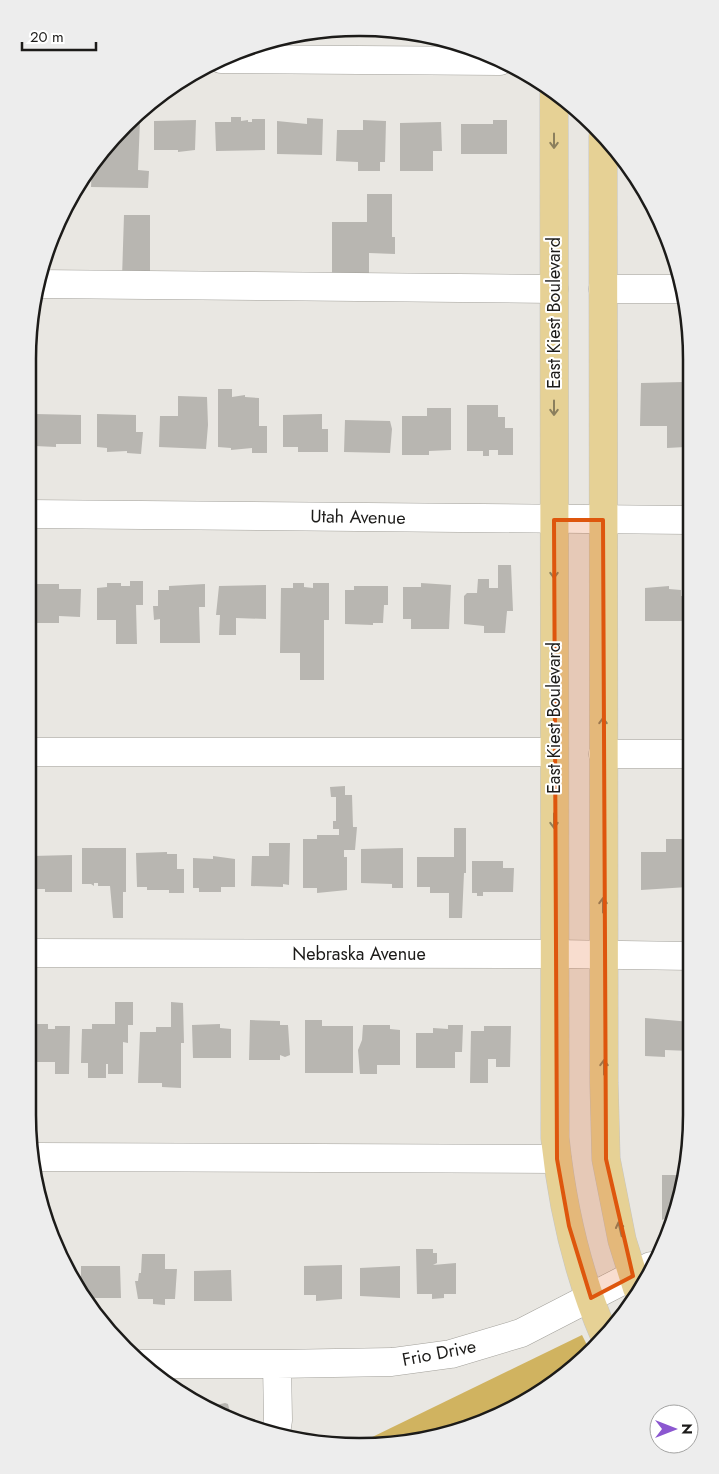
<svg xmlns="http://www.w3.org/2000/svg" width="719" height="1474" font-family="Jost,sans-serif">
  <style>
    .green { fill: #d0b360 }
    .building { fill: #b8b6b1 }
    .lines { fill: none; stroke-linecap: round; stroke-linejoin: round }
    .minor-casing { stroke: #a2a09a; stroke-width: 29 }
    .major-casing { stroke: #c4c4c3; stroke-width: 29 }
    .minor { stroke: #fff; stroke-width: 28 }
    .major { stroke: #e6d195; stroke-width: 28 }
    .oneway { stroke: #8b7f5d }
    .marked { fill: #de560d; fill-opacity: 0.2; stroke: #de560d; stroke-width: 4; stroke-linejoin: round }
    .labels { text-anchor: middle; stroke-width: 4; stroke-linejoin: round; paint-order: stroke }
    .street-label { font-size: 18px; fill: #1c1b19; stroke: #fff }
    .rim { fill: none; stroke: #1c1b19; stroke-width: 2.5 }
  </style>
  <rect width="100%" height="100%" fill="#e9e7e2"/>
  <path class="green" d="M 582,1335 L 590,1351 L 561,1378 L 507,1412 L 403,1444 L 362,1442 Z"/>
  <path class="building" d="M 231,117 L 241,117 L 241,121 L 248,120 L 248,122 L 252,122 L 252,119 L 265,119 L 265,150 L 216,151 L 215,122 L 231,122 Z
    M 307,118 L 323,119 L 322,155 L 277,154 L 277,121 L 307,124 Z
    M 130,120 L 140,120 L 138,170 L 149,171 L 148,188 L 91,187 L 92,165 Z
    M 196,120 L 195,150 L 178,152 L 178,150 L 154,150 L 154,121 Z
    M 363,120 L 386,121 L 385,162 L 380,162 L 380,171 L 358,171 L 358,162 L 336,161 L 337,130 L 363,130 Z
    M 493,120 L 507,120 L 507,154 L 461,154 L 461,124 L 493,124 Z
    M 441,122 L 442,151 L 433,151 L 433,171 L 400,171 L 400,123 Z
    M 367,194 L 392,194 L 392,237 L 395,237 L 395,254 L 369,253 L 369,276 L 332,276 L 332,222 L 367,222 Z
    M 124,215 L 150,215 L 150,278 L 122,278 Z
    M 684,382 L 685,447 L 667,448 L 667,426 L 640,426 L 641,383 Z
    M 218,389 L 232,389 L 232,397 L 245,395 L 245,397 L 259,398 L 259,426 L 267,426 L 267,453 L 252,453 L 252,448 L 231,450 L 231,448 L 218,447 Z
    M 178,396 L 207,397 L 208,425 L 206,449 L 159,447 L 160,416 L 178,416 Z
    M 467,405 L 498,405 L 498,417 L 505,417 L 505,428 L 513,428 L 513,455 L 498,455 L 498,450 L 489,450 L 489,456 L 483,456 L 483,451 L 467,451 Z
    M 427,408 L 451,408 L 451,450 L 429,451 L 429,455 L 402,455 L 402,416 L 427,416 Z
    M 35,414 L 81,415 L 81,444 L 56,444 L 56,447 L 35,446 Z
    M 97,414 L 136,415 L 136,432 L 143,432 L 141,454 L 127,453 L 127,451 L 107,452 L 107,448 L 97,447 Z
    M 322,414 L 322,429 L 328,429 L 328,452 L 298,452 L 298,447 L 283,447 L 283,415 Z
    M 345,420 L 390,421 L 392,429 L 390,453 L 344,452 Z
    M 498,565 L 511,565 L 513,611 L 507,611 L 505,633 L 484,633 L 484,626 L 464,624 L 464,596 L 467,593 L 477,593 L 478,579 L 489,579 L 489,588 L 498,588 Z
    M 130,581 L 143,581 L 143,605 L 136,605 L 137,644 L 116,644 L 116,620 L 97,620 L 97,588 L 107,587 L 107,583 L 121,583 L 121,586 L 130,586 Z
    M 293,583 L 304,583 L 304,587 L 313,588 L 313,583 L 329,583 L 329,620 L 324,620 L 324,680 L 300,680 L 300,653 L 280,653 L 281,588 L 293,588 Z
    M 421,583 L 451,585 L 449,629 L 411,629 L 411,619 L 403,619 L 403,587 L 421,587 Z
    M 32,584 L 59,584 L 59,589 L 81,589 L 80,617 L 59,616 L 59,623 L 32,623 Z
    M 205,584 L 205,607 L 199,607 L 200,643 L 160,643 L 160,619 L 154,620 L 153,606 L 158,606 L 158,590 L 169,590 L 169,586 Z
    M 266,585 L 266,619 L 236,618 L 236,635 L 219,635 L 220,615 L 216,615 L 219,586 Z
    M 354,586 L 388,586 L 388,605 L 384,605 L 383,623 L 373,623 L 373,625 L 345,624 L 345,590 L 354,590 Z
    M 669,586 L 669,589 L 681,590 L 681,596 L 690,596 L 690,621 L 645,621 L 645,588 Z
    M 345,786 L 345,795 L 352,795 L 353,827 L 357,827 L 355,850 L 344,850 L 344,857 L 347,857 L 347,890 L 317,893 L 317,888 L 303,888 L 303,839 L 317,839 L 317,835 L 339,835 L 339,829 L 333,829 L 333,821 L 336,821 L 336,797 L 331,797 L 330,787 Z
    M 454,828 L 466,828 L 466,873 L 464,873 L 462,918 L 449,918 L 449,893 L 430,893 L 430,887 L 417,887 L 417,857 L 454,857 Z
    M 666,839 L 688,839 L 688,887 L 641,890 L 641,852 L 666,852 Z
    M 269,843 L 290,843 L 289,885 L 283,884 L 283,887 L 251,886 L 252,856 L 269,856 Z
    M 82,848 L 126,848 L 126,892 L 123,892 L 123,918 L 113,918 L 110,886 L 98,886 L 98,883 L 94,883 L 94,886 L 91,884 L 82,884 Z
    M 403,848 L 403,888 L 392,888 L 392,884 L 361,883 L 361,849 Z
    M 167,852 L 167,854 L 177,854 L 177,869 L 184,869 L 184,893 L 169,893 L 169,890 L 147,890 L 147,887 L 137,887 L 136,853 Z
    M 72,855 L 72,892 L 45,892 L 45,889 L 32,889 L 32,856 Z
    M 213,856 L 235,859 L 235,887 L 221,887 L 221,892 L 199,892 L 199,888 L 193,888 L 193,858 L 213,859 Z
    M 472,861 L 503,861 L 503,868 L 514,868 L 513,892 L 483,892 L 483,896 L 477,896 L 477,893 L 472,893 Z
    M 115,1002 L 133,1002 L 133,1025 L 128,1025 L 128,1043 L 123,1042 L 123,1074 L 108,1074 L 108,1064 L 106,1064 L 106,1078 L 88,1078 L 88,1063 L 81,1063 L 82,1029 L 92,1029 L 92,1024 L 115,1024 Z
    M 171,1002 L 183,1003 L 184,1043 L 181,1043 L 181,1088 L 162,1087 L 162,1083 L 138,1083 L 140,1032 L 156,1032 L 156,1027 L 171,1027 Z
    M 645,1018 L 691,1022 L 690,1051 L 665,1050 L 665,1057 L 645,1056 Z
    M 250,1020 L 280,1021 L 280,1025 L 288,1025 L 290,1055 L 285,1057 L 280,1055 L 280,1060 L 249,1060 Z
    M 305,1020 L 322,1020 L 322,1026 L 353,1026 L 353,1073 L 305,1073 Z
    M 37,1024 L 48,1024 L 48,1029 L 55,1029 L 55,1026 L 70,1026 L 69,1074 L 55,1074 L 55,1062 L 31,1062 L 32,1029 L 37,1029 Z
    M 220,1024 L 220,1028 L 231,1029 L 231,1058 L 193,1058 L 192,1025 Z
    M 363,1025 L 390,1025 L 390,1029 L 400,1030 L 400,1065 L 377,1065 L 377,1074 L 360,1074 L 358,1050 L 362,1040 Z
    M 448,1025 L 463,1025 L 462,1052 L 455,1052 L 455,1068 L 416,1068 L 416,1033 L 433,1033 L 433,1028 L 448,1029 Z
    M 484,1026 L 511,1026 L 510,1067 L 496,1067 L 496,1059 L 488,1059 L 488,1083 L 470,1083 L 471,1031 L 484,1031 Z
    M 662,1175 L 685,1175 L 675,1214 L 662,1220 Z
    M 416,1249 L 433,1249 L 433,1253 L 437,1253 L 437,1263 L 433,1265 L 456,1263 L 456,1294 L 444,1294 L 444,1298 L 432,1299 L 432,1294 L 417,1294 Z
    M 142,1254 L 165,1254 L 165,1269 L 177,1269 L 175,1299 L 165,1299 L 165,1305 L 153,1304 L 153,1299 L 138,1299 L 135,1281 L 138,1281 L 139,1273 L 141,1273 Z
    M 342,1265 L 342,1299 L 316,1301 L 316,1295 L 304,1295 L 304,1266 Z
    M 81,1266 L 120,1266 L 121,1298 L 86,1298 L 81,1289 Z
    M 400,1266 L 400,1298 L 360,1296 L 360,1268 Z
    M 231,1270 L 232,1301 L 194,1301 L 194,1271 Z
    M 197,1403 L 212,1403 L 212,1406 L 225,1403 L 228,1404 L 231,1416 Z"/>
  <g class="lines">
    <g class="minor-casing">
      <path id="minor" d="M 221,59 L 500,61
        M 37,284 L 554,289
        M 603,289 L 682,289
        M 28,514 L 689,520
        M 28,752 L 554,752
        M 603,754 L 690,754
        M 28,953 L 554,954 L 691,956
        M 35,1157 L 557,1159
        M 141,1364 L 277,1364 L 392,1362 L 451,1354 L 521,1333 L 651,1266
        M 276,1433 L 278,1420 L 277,1364"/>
    </g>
    <g class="major-casing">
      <path id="major" d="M 554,92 L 555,1138 C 562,1205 578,1275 605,1337
        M 603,137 L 604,1083 L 606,1159 L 622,1240 L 637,1288"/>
    </g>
    <use href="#minor" class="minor"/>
    <use href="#major" class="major"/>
  </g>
  <defs><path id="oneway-shaft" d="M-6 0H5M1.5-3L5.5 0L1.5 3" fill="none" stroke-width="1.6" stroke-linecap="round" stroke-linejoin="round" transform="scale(1.25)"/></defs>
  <g class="oneway">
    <use href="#oneway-shaft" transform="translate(554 141) rotate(90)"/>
    <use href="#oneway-shaft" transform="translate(554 408) rotate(90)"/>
    <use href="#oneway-shaft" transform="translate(554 571) rotate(90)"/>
    <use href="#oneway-shaft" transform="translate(603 725) rotate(-90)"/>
    <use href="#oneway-shaft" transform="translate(554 821) rotate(90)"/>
    <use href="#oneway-shaft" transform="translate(603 905) rotate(-90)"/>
    <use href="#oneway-shaft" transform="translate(604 1067) rotate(-90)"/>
    <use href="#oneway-shaft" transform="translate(620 1229) rotate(-103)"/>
  </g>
  <path class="marked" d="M 554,520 L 603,520 L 606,1159 L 633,1276 L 591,1298 L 569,1226 L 557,1159 Z"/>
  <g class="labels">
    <g class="street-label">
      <text transform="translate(554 313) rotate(-90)" y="6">East Kiest Boulevard</text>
      <text transform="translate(358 517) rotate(1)" y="6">Utah Avenue</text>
      <text transform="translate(554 718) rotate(-90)" y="6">East Kiest Boulevard</text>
      <text x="359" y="960">Nebraska Avenue</text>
      <text transform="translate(439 1353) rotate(-11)" y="6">Frio Drive</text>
    </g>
  </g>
  <path d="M0 0H719V1474H0ZM359 36H360A323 323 0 0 1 683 359V1115A323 323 0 0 1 360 1438H359A323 323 0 0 1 36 1115V359A323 323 0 0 1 359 36Z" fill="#ededed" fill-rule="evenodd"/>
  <path class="rim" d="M359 36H360A323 323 0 0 1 683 359V1115A323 323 0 0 1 360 1438H359A323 323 0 0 1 36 1115V359A323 323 0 0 1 359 36Z"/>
  <g transform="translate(674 1429) rotate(90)"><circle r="24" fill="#ffffff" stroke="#a4a4a3"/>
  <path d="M0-4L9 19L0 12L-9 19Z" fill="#8b57d0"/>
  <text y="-8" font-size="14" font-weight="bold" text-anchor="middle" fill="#1c1b19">N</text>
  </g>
  <path d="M22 42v8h74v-8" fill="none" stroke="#1c1b19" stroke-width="2.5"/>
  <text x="30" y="42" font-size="15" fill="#1c1b19" stroke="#ffffff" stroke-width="4" paint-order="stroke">20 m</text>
</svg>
